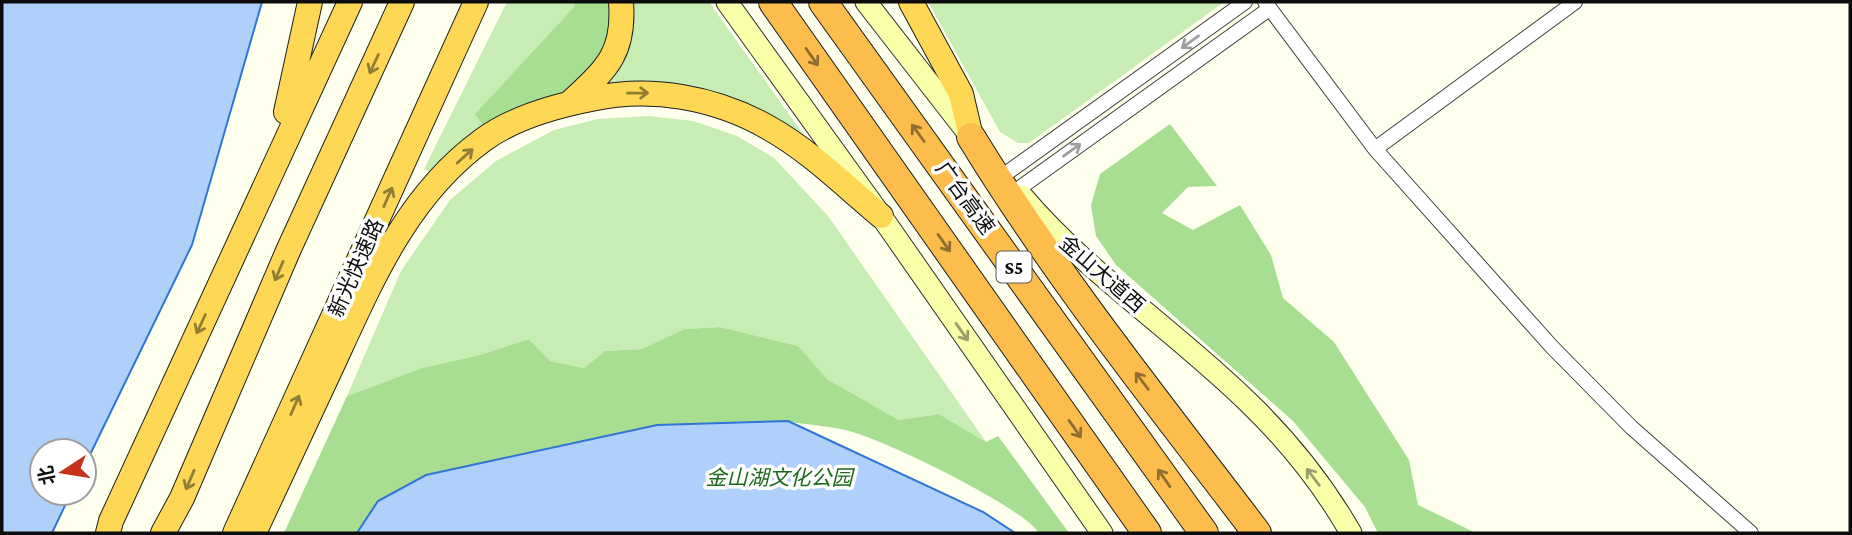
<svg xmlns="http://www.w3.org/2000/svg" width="1852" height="535" font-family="'Crimson Pro','Noto Sans SC',serif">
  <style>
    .green { fill: #c7ecb4 }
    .forest { fill: #a7de92 }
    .water { fill: #aed0fa; stroke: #3076d6; stroke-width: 2 }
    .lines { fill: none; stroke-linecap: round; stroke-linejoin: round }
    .minor-casing { stroke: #404040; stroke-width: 16 }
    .secondary-casing { stroke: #2f2f2f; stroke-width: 23 }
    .trunk-casing { stroke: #1e1e1e; stroke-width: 26 }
    .motorway-casing { stroke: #1e1e1e; stroke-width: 30 }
    .minor { stroke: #fff; stroke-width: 14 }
    .secondary { stroke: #f9ffa8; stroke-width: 21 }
    .trunk { stroke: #fed855; stroke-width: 24 }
    .motorway { stroke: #fdbd4d; stroke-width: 28 }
    .oneway { stroke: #9e9e9e }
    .oneway2 { stroke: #916e30 }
    .oneway3 { stroke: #927d35 }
    .oneway4 { stroke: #9b9e6a }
    .labels { text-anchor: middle; stroke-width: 7; stroke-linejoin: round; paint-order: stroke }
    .shield { fill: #fff; stroke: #565656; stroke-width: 2 }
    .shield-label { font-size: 19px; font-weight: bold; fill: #0d0d0d }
    .street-label { font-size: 21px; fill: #0d0d0d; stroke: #fff }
    .park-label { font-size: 21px; font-style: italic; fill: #1c6919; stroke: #fff }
  </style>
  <rect width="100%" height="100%" fill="#ffffed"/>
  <path class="green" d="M 507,2 L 574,2 L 574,7 L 476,113 L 484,127 L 432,173 L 424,169 Z
    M 631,2 L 709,2 L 808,141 L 748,104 L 713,93 L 603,85 Z
    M 928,2 L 1224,2 L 1029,143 L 1018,143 L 1000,132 Z
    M 649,116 L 693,121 L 737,136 L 774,158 L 828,216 L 986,442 L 939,414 L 899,420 L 827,380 L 798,346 L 720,327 L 684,329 L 642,349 L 605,351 L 584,368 L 550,361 L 529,339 L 480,355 L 422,368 L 347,396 L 401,271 L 450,200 L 496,161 L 554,130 L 598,119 Z"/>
  <path class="forest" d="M 574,2 L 612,2 L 613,31 L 599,64 L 563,94 L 484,127 L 475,114 L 574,7 Z
    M 1170,124 L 1217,186 L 1188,187 L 1162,213 L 1193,230 L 1240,205 L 1271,255 L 1283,298 L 1334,342 L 1409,460 L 1418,505 L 1476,533 L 1378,533 L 1365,507 L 1293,421 L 1116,265 L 1096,236 L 1091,205 L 1100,174 Z
    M 720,327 L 798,346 L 828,380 L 899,420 L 939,414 L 986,442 L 998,436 L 1069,533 L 1039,533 C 1021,506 885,440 849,431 C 830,426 810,425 790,422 L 378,501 L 357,533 L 284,533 L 347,396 L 422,368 L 480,355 L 529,339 L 550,361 L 584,368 L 605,351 L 642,349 L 684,329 Z"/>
  <path class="water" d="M 2,2 L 262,2 L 192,245 L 84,467 L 84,451 L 42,451 L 42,493 L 71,493 L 52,533 L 2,533 Z
    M 788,421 L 983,512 L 1015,533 L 357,533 L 378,501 L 426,475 L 657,425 Z"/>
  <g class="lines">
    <g class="minor-casing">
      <path id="minor" d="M 1265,2 L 1375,149 L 1575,2
        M 1375,149 L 1552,347 L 1631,427 L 1751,533
        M 1004,175 L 1245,2
        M 1017,190 L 1269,9"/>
    </g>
    <g class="secondary-casing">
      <path id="secondary" d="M 727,2 L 881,216 L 1102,533
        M 866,2 L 971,137
        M 1022,196 C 1089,275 1176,331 1250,404 C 1289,442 1324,486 1351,533"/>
    </g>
    <g class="trunk-casing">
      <path id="trunk" d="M 911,2 L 961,94 L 971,137
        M 571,102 C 606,69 625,54 621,2
        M 286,112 L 310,2
        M 108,533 L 111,521 L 350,2
        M 163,533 L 182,498 L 288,251 L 402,2
        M 235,533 L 476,2
        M 254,533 C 280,477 306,421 332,366 C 371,282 406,196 483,140 C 513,118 555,106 591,99 C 651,86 715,97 769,128 C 810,151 845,186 881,216"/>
    </g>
    <g class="motorway-casing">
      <path id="motorway" d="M 773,2 L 1147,533
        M 823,2 L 1204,533
        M 971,137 C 1056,276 1159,404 1257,533"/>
    </g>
    <use href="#minor" class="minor"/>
    <use href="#secondary" class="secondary"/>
    <use href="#trunk" class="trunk"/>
    <use href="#motorway" class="motorway"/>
  </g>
  <defs><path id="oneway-shaft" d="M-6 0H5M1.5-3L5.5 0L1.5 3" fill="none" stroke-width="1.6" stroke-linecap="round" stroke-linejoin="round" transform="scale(1.75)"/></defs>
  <g class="oneway">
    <use href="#oneway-shaft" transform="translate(1190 42) rotate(144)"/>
    <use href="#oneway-shaft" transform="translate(1072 150) rotate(-36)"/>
  </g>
  <g class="oneway2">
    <use href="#oneway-shaft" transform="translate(812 57) rotate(55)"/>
    <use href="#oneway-shaft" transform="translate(918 133) rotate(-126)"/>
    <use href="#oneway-shaft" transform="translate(944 243) rotate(55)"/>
    <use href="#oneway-shaft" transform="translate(1142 381) rotate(-127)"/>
    <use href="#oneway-shaft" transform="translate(1075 429) rotate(55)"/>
    <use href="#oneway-shaft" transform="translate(1164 478) rotate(-125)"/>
  </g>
  <g class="oneway3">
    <use href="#oneway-shaft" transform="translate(374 64) rotate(115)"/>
    <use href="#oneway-shaft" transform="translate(638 93) rotate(-1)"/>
    <use href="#oneway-shaft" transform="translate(465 156) rotate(-42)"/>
    <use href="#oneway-shaft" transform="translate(388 197) rotate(-66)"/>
    <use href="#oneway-shaft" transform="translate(279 271) rotate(113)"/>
    <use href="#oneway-shaft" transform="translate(201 324) rotate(115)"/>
    <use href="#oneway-shaft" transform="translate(295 405) rotate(-66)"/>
    <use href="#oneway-shaft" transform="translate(190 480) rotate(113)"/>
  </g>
  <g class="oneway4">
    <use href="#oneway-shaft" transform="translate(962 332) rotate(55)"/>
    <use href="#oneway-shaft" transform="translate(1313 477) rotate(-127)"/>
  </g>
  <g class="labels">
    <rect class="shield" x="996.5" y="251.5" width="35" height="31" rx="5"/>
    <g class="shield-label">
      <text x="1014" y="274">S5</text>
    </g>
    <g class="street-label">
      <text transform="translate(965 198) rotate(54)" y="7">广台高速</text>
      <text transform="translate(356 268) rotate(-66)" y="7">新光快速路</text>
      <text transform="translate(1102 274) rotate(41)" y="7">金山大道西</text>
    </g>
    <g class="park-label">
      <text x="779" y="485">金山湖文化公园</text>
    </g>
  </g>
  <rect width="1852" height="535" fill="none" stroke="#0d0d0d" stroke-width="7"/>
  <g transform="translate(63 472) rotate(258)"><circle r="33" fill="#ffffff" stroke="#9e9e9e" stroke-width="2"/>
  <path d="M0-5L12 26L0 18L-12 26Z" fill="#c6321c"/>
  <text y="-10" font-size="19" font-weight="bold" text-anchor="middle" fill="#0d0d0d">北</text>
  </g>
</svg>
